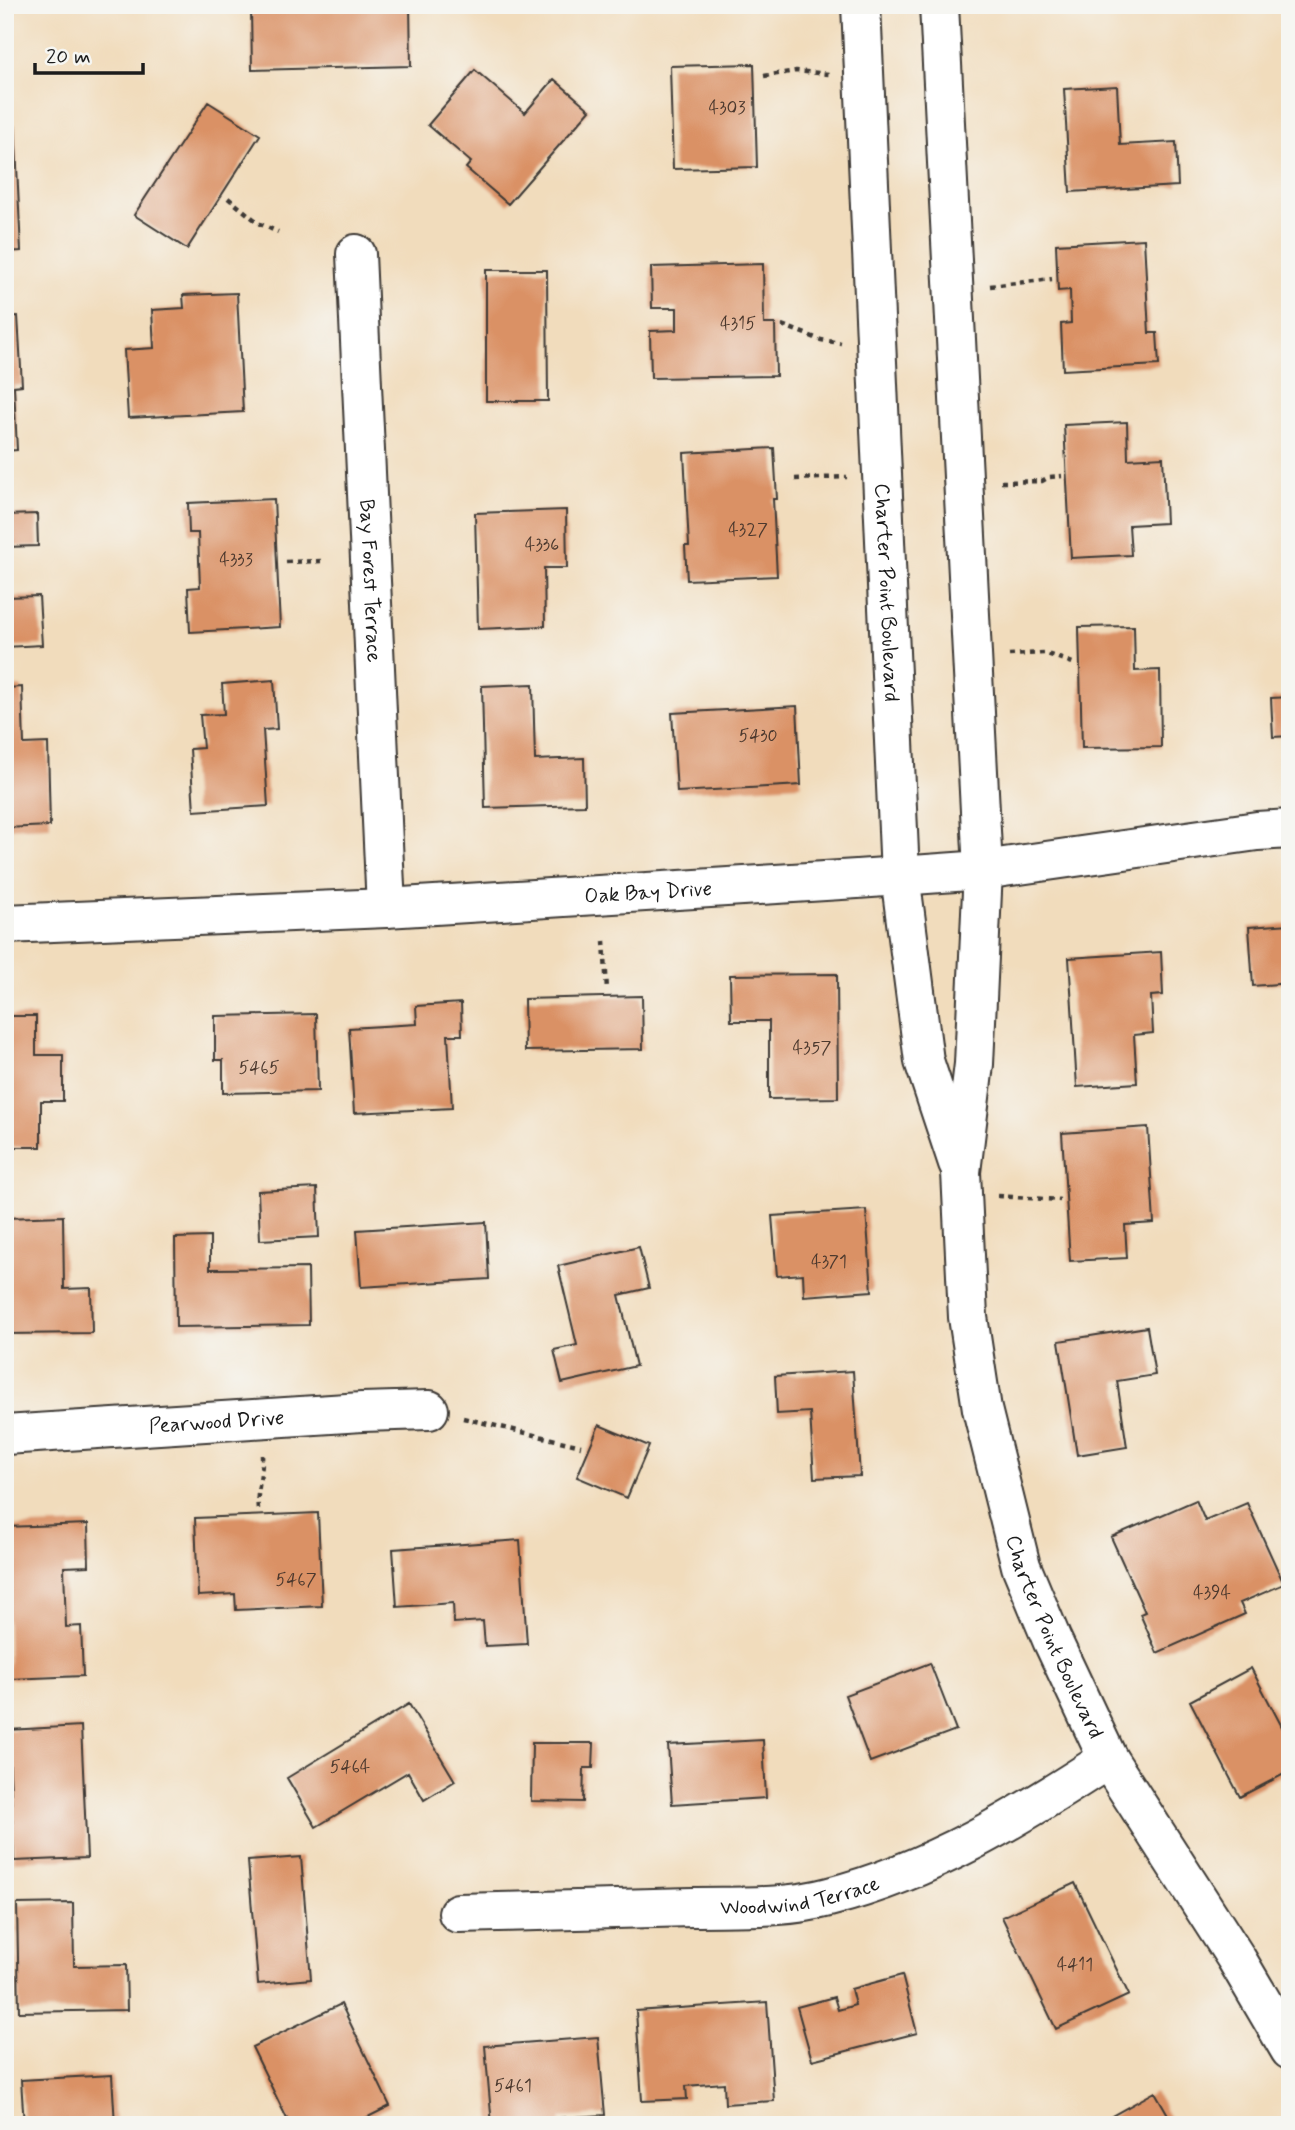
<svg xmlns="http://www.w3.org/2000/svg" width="1295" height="2130" font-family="Mynerve,sans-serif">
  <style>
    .building { fill: #da9165 }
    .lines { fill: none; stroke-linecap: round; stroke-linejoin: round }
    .minor-casing { stroke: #3c3934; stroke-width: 42 }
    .path { stroke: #3c3934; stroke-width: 4.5; stroke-dasharray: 5 5; stroke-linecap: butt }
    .minor { stroke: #fff; stroke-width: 38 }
    .labels { text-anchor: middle; stroke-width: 5; stroke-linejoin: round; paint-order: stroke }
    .number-label { font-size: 18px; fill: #4c392e }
    .street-label { font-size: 21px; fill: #1c1c1c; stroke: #f6f6f2 }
  </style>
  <rect width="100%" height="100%" fill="#f6f6f2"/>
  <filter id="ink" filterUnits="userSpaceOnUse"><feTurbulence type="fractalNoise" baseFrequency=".0143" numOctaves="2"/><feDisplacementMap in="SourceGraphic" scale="14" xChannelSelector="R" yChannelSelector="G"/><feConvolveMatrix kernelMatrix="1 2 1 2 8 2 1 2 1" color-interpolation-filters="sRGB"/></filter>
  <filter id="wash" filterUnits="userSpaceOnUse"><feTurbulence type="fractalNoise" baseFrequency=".00686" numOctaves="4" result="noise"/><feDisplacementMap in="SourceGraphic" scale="28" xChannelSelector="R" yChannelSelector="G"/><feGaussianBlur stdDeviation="1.57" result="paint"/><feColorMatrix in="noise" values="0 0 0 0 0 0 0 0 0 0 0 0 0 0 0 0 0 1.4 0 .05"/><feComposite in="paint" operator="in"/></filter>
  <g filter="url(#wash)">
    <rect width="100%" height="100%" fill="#f1dcbc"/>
    <g id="blocks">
      <path class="building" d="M 410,5 L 411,66 L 252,70 L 251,8 Z
        M 754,64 L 757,167 L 673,169 L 670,66 Z
        M 475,70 L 525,113 L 554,79 L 590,110 L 508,204 L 466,168 L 471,162 L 428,125 Z
        M 1117,86 L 1120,145 L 1176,142 L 1178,186 L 1070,192 L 1064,89 Z
        M 208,102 L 260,135 L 187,249 L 134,215 Z
        M 15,124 L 21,251 L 5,252 L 5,125 Z
        M 1144,239 L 1149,333 L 1157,333 L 1159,365 L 1063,370 L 1061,324 L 1071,323 L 1070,290 L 1058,291 L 1056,244 Z
        M 763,264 L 764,324 L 775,324 L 776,376 L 651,378 L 650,331 L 677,330 L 677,308 L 652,308 L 651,267 Z
        M 486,270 L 547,270 L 548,401 L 486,401 Z
        M 237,293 L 243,412 L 128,418 L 124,350 L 154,348 L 152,310 L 184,308 L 183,295 Z
        M 18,316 L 22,385 L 14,386 L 17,450 L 5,451 L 5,317 Z
        M 1127,422 L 1128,459 L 1163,457 L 1166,523 L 1129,525 L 1131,555 L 1071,558 L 1064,425 Z
        M 774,448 L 777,499 L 773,499 L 777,576 L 687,580 L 685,546 L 689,546 L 684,453 Z
        M 274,499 L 280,627 L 190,632 L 188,588 L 200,587 L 198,533 L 189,533 L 188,503 Z
        M 566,510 L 567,568 L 544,568 L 545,626 L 478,629 L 475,513 Z
        M 37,514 L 38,546 L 5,547 L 5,515 Z
        M 39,596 L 42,645 L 5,647 L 5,597 Z
        M 1134,626 L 1135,671 L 1160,670 L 1161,747 L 1082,748 L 1079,627 Z
        M 274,680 L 277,729 L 263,730 L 268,806 L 194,811 L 190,749 L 203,748 L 200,715 L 224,714 L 222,684 Z
        M 533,684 L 535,760 L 584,758 L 585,805 L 485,808 L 482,686 Z
        M 22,687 L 24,744 L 48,743 L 50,826 L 5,828 L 5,688 Z
        M 1290,697 L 1290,736 L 1273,737 L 1271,698 Z
        M 797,706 L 801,785 L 677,792 L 672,713 Z
        M 1290,924 L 1290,983 L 1253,986 L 1249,927 Z
        M 1161,952 L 1163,995 L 1151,996 L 1153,1033 L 1134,1035 L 1137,1083 L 1077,1087 L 1069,958 Z
        M 837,974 L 838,1098 L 769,1099 L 769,1021 L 731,1021 L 730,975 Z
        M 642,996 L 643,1049 L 525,1051 L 524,999 Z
        M 461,1003 L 462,1035 L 448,1035 L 452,1108 L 354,1113 L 349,1028 L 417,1024 L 416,1006 Z
        M 316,1014 L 318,1091 L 223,1093 L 223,1060 L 215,1060 L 215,1016 Z
        M 5,1016 L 36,1016 L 36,1055 L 63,1055 L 63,1101 L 41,1101 L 41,1147 L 5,1147 Z
        M 1148,1127 L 1154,1223 L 1125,1225 L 1127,1258 L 1070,1261 L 1062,1133 Z
        M 317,1188 L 319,1237 L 260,1240 L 258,1191 Z
        M 866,1210 L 872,1291 L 804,1296 L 803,1274 L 777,1276 L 772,1216 Z
        M 63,1216 L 64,1289 L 91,1288 L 92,1333 L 5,1334 L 5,1218 Z
        M 486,1222 L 489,1279 L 361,1287 L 357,1230 Z
        M 210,1237 L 210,1269 L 308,1268 L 309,1325 L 176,1327 L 175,1238 Z
        M 639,1247 L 649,1288 L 619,1295 L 636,1366 L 562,1383 L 554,1350 L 577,1345 L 558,1266 Z
        M 1147,1327 L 1155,1375 L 1117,1381 L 1127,1447 L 1077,1455 L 1059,1341 Z
        M 853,1371 L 860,1476 L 814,1478 L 810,1412 L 777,1414 L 775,1376 Z
        M 599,1425 L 649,1446 L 627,1498 L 577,1477 Z
        M 1196,1500 L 1205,1521 L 1247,1503 L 1284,1584 L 1240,1603 L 1245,1614 L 1157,1653 L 1140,1614 L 1145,1612 L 1111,1537 Z
        M 318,1513 L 322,1606 L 236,1610 L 235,1594 L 198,1596 L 195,1518 Z
        M 88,1524 L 89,1566 L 64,1567 L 66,1627 L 81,1626 L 83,1676 L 9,1679 L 5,1527 Z
        M 520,1540 L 527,1644 L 485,1646 L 483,1621 L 454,1623 L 453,1603 L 397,1607 L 393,1549 Z
        M 930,1663 L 956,1730 L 870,1762 L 845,1695 Z
        M 1251,1668 L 1290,1742 L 1290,1771 L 1240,1797 L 1190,1701 Z
        M 409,1704 L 455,1781 L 424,1800 L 408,1772 L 316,1827 L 287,1778 Z
        M 81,1726 L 87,1858 L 14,1861 L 8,1730 Z
        M 763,1740 L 766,1798 L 672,1804 L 668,1745 Z
        M 532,1743 L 594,1743 L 593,1768 L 584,1768 L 583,1802 L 531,1801 Z
        M 301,1857 L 311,1979 L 258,1984 L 248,1861 Z
        M 1075,1883 L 1129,1995 L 1056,2029 L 1002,1917 Z
        M 73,1903 L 74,1966 L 126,1965 L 127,2010 L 19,2012 L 17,1904 Z
        M 902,1975 L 917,2033 L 812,2060 L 797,2007 L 834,1997 L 838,2010 L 855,2005 L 851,1989 Z
        M 767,2002 L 774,2101 L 725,2104 L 724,2083 L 686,2086 L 687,2099 L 642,2101 L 636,2011 Z
        M 341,2004 L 390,2106 L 352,2125 L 290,2125 L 252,2047 Z
        M 598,2037 L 605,2115 L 560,2118 L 561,2125 L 492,2125 L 485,2046 Z
        M 112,2075 L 115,2125 L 24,2125 L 21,2080 Z
        M 1155,2092 L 1174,2125 L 1117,2125 L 1112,2116 Z"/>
    </g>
  </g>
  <g filter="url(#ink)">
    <use href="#blocks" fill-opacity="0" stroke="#3c3934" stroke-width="2"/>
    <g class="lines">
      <g class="minor-casing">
        <g id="minor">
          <path id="s1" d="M 861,5 L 900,875 L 924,1061 L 958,1163"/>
          <path id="s2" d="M 939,5 L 983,870 L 974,1064 L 961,1172 L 968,1317 L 982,1409 L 1021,1566 L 1052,1640 L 1108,1759 L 1236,1958 L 1290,2050"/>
          <path id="s3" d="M 356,254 L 386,908"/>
          <path id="s4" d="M 5,924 L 386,908 L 857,879 L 983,870 L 1257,831 L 1290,829"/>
          <path id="s5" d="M 5,1435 L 362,1412 L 429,1410"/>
          <path id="s6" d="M 458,1913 C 536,1911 614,1909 692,1907 C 736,1906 785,1909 829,1897 C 931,1871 1021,1816 1108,1759"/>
        </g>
      </g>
      <path class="path" d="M 764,76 L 796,71 L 829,74
        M 228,198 L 260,224 L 278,232
        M 990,286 L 1052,279
        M 782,325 L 821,340 L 841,343
        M 795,479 L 847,477
        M 1001,482 L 1042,481 L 1049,477 L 1062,476
        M 286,562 L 321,561
        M 1009,655 L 1044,653 L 1073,663
        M 604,941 L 607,990
        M 998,1196 L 1060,1200
        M 463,1418 L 581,1446
        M 258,1509 C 256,1490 263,1475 262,1455
        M 5,1952 L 9,1952"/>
      <use href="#minor" class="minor"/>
    </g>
  </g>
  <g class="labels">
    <g class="number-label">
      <text x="727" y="113">4303</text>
      <text x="738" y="329">4315</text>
      <text x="748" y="535">4327</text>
      <text x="542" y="550">4336</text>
      <text x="236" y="565">4333</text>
      <text x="758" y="741">5430</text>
      <text x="812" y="1053">4357</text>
      <text x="259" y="1073">5465</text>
      <text x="829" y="1267">4371</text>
      <text x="296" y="1585">5467</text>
      <text x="1212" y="1598">4394</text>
      <text x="350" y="1772">5464</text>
      <text x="1075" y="1970">4411</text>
      <text x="513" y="2091">5461</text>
    </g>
    <g class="street-label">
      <text dy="7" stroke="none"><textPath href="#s3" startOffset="327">Bay Forest Terrace</textPath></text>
      <text dy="7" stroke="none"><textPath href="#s1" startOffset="588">Charter Point Boulevard</textPath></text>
      <text dy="7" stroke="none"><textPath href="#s4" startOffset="644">Oak Bay Drive</textPath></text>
      <text dy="7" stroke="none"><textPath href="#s5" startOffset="212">Pearwood Drive</textPath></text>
      <text dy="7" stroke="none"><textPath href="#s2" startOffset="1647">Charter Point Boulevard</textPath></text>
      <text dy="7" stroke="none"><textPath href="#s6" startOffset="343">Woodwind Terrace</textPath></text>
    </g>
  </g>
  <rect width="1295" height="2130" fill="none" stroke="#f6f6f2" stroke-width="28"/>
  <path d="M35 63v10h108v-10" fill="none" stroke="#1c1c1c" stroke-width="3.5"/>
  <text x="46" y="63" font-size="21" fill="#1c1c1c" stroke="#f6f6f2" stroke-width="5" paint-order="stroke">20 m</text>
</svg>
